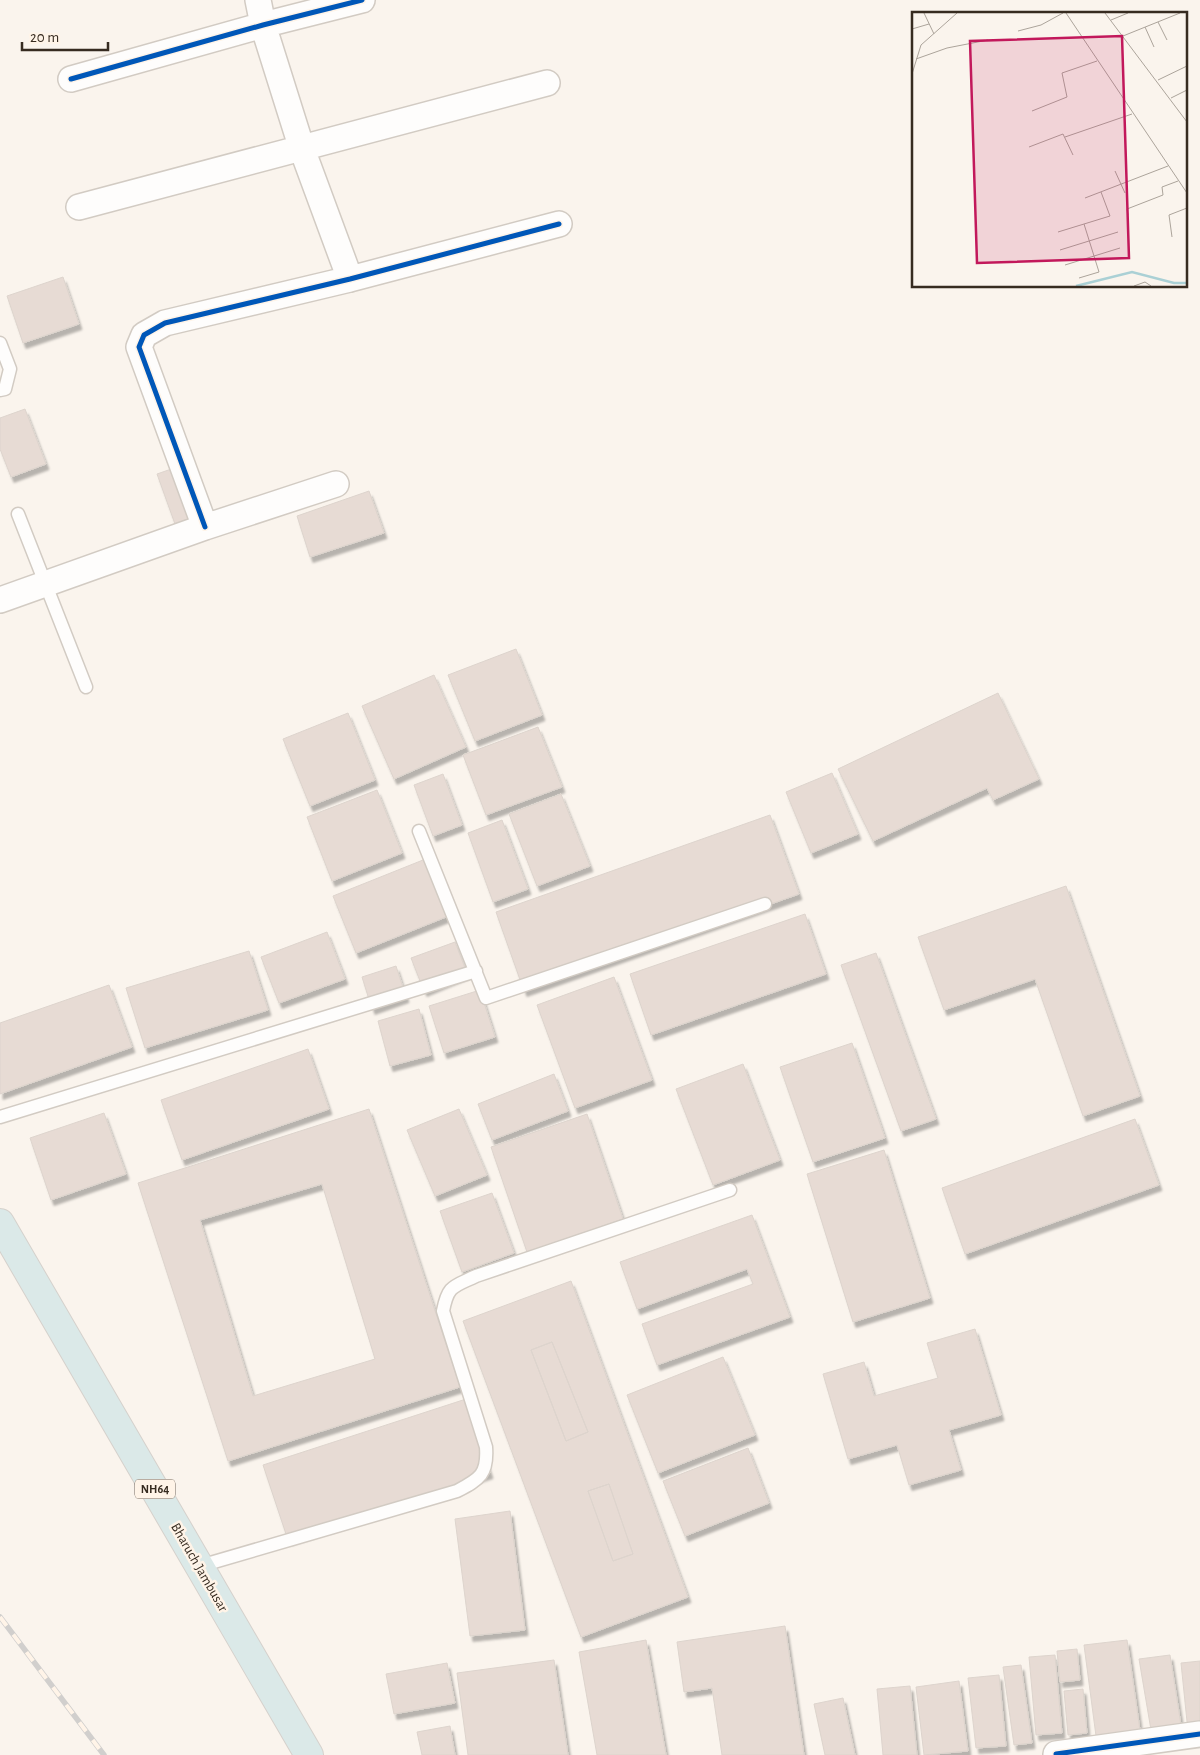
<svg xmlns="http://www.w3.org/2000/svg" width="1200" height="1755" font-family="'Alegreya Sans',sans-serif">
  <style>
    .building { fill: #e7dbd4; stroke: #ddd4cd; fill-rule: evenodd; filter: url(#shadow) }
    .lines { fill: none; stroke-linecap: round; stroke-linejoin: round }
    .service-casing { stroke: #d2cbc3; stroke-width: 15 }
    .minor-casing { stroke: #d2cbc3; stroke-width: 28 }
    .trunk-casing { stroke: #d5d1cc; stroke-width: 30 }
    .service { stroke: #fefdfc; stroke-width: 12 }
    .minor { stroke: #fefdfc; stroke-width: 25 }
    .trunk { stroke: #dbe9e8; stroke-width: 28 }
    .rail-casing { stroke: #d1cfcd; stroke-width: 5.5 }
    .rail { stroke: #fff4e8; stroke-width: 4; stroke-dasharray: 11; stroke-linecap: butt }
    .cycleway-casing { stroke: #fff4e8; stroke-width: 8 }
    .cycleway { stroke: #0057b8; stroke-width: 5 }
    .labels { text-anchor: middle; stroke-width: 5; stroke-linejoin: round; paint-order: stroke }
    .shield { fill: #fff4e8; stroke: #72675c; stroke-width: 1 }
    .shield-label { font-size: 12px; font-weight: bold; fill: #362b20 }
    .street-label { font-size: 14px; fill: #362b20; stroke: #fff4e8 }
    .inset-river { fill: none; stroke: #aad0d5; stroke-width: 2.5 }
    .inset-road { fill: none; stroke: #aca49b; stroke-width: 1 }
    .view { fill: #c2185b; fill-opacity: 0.15; stroke: #c2185b; stroke-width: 2.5 }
    .inset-edge { fill: none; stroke: #362b20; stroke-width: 2.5 }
  </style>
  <defs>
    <filter id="shadow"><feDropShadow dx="3" dy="5.5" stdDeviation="1" flood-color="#0004"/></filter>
  </defs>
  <rect width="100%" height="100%" fill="#faf4ed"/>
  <path class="building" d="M 63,277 L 79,324 L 23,343 L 7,296 Z
    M 25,409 L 46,464 L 11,477 L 0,449 L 0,418 Z
    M 177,467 L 195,517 L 175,524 L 157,474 Z
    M 369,491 L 384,533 L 310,557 L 297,516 Z
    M 516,649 L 542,715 L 475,741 L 448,675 Z
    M 434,675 L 466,747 L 394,779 L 362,706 Z
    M 998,693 L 1039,779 L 993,800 L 987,788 L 873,841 L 838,769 Z
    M 348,713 L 375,780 L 310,806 L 283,739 Z
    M 538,727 L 562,787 L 486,815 L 463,755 Z
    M 832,773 L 858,834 L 811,853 L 786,792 Z
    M 443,774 L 462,825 L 433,836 L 414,785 Z
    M 377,790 L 402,853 L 332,881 L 307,817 Z
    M 561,794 L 590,866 L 537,886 L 509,814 Z
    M 770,815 L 799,894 L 524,991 L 496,912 Z
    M 502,820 L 528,889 L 493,902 L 468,833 Z
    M 433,856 L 456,913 L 356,953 L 333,896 Z
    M 1066,886 L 1140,1096 L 1083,1116 L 1035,979 L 944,1010 L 918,937 Z
    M 805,914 L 826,974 L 651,1035 L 630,974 Z
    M 327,932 L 345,979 L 279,1003 L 261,957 Z
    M 455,942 L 467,973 L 424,991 L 411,958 Z
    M 249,951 L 268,1010 L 145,1048 L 126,988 Z
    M 876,953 L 936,1119 L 901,1131 L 841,965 Z
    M 396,966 L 406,997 L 372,1009 L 362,977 Z
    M 614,977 L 652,1080 L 575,1108 L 537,1005 Z
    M 109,985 L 132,1047 L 0,1094 L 0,1023 Z
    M 480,990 L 495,1037 L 444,1053 L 429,1006 Z
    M 419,1009 L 431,1055 L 390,1066 L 378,1021 Z
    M 852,1043 L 885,1138 L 813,1162 L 780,1067 Z
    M 308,1049 L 329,1109 L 182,1160 L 161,1100 Z
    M 743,1064 L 780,1160 L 713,1185 L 676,1089 Z
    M 554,1074 L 568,1111 L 492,1140 L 478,1104 Z
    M 369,1109 L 460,1387 L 228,1461 L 138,1183 ZM 322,1184 L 375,1359 L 253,1396 L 200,1220 Z
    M 459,1109 L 487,1175 L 435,1196 L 407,1130 Z
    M 104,1113 L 126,1174 L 51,1200 L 30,1138 Z
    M 587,1114 L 623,1219 L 527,1252 L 491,1147 Z
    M 1135,1119 L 1159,1185 L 965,1254 L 942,1188 Z
    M 884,1150 L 930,1298 L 853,1322 L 807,1174 Z
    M 492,1193 L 514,1253 L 462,1272 L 440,1211 Z
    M 752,1215 L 790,1317 L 657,1365 L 642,1324 L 753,1284 L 747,1269 L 637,1309 L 620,1262 Z
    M 571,1281 L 688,1597 L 581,1637 L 463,1321 ZM 552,1342 L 588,1432 L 566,1441 L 531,1350 ZM 609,1484 L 633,1554 L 613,1561 L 588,1491 Z
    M 975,1329 L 1001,1415 L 949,1430 L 961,1470 L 909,1485 L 897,1445 L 848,1459 L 823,1374 L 864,1362 L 874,1396 L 938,1378 L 927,1343 Z
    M 552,1342 L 588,1432 L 566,1441 L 531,1350 Z
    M 723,1357 L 755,1435 L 658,1473 L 627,1395 Z
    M 466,1399 L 490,1473 L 288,1540 L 263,1465 Z
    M 748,1448 L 769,1503 L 685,1536 L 663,1481 Z
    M 609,1484 L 633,1554 L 613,1561 L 588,1491 Z
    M 510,1511 L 525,1630 L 470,1636 L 455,1519 Z
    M 785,1626 L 804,1755 L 722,1755 L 712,1688 L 684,1692 L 677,1642 Z
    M 646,1640 L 666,1755 L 597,1755 L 579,1652 Z
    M 1127,1640 L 1140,1730 L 1096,1736 L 1084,1645 Z
    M 1077,1649 L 1080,1680 L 1060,1682 L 1057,1651 Z
    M 1055,1655 L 1062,1733 L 1036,1735 L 1029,1657 Z
    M 1170,1655 L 1181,1725 L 1151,1730 L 1139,1659 Z
    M 554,1660 L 568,1755 L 468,1755 L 457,1673 Z
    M 1200,1661 L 1200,1740 L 1189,1741 L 1181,1663 Z
    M 447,1663 L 455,1703 L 394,1714 L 386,1674 Z
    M 1021,1665 L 1032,1743 L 1014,1745 L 1003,1667 Z
    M 999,1675 L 1006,1746 L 976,1748 L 968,1678 Z
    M 959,1681 L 968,1751 L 924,1755 L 916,1687 Z
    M 910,1686 L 917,1755 L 883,1755 L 877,1689 Z
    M 1083,1689 L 1087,1733 L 1068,1735 L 1064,1691 Z
    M 843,1698 L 855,1755 L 825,1755 L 814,1704 Z
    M 450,1726 L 455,1755 L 422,1755 L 417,1732 Z"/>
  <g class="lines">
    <g class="service-casing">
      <path id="service" d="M 0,343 L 10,369 L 5,389 L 0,390
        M 18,514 L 86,687
        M 419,831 L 486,998 L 765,904
        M 0,1117 L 476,971
        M 200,1566 L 457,1491 C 480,1479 488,1474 486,1447 L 443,1311 C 448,1285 453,1287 476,1276 L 730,1190"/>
    </g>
    <g class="minor-casing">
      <path id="minor" d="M 258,0 L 263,25 L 302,149 L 350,279
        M 71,79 L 263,25 L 362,0
        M 79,207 L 547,83
        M 205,527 L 139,347 L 144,335 L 165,323 L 350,279 L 559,224
        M 0,600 L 205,527 L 336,484
        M 1056,1754 L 1200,1734"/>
    </g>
    <g class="trunk-casing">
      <path id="trunk" d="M 0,1223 L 309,1755"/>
    </g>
    <use href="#service" class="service"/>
    <use href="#minor" class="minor"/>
    <use href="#trunk" class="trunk"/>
    <g class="rail-casing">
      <path id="rail" d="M 0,1617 L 104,1755"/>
    </g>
    <use href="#rail" class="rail"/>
    <g class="cycleway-casing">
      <path id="cycleway" d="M 71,79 L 263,25 L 362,0
        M 205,527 L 139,347 L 144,335 L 165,323 L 350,279 L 559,224
        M 1056,1754 L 1200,1734"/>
    </g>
    <use href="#cycleway" class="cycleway"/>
  </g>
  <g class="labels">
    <rect class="shield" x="135" y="1479.5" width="40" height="19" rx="4"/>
    <g class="shield-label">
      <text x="155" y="1493">NH64</text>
    </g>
    <g class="street-label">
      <text transform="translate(200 1567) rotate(60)" y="5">Bharuch Jambusar</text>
    </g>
  </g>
  <g transform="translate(912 12)">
    <rect width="275" height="275" fill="#faf4ed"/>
    <path class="inset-river" d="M 164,274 L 220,260 L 262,271 L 275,271"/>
    <path class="inset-road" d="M 12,1 L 22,22M 154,1 L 275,181M 193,1 L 275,110M 199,8 L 216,1M 246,10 L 255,28M 233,15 L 242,35M 0,17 L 17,12M 106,19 L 129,13 L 151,1M 211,24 L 268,1M 4,47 L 35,36 L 76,28M 0,62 L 9,33 L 45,1M 246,68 L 275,54M 259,86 L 275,78M 120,99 L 155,85 L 150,61 L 185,49M 153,125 L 220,102M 117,135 L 151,122 L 161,143M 203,159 L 213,181M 173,186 L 256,154M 216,203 L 215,197 L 251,183 L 250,175 L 266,169M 146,220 L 198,204 L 189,180M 260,225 L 257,203 L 275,196M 148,238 L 206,220M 153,253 L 208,236M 167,266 L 187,260 L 172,212M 222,274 L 233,270 L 239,274"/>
    <path class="view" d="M 210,24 L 217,246 L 65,251 L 58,29 Z"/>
    <rect width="275" height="275" class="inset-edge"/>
  </g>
  <path d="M22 42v8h86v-8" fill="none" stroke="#362b20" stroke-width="2.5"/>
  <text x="30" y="42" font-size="15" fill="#362b20" stroke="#fff4e8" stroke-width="4" paint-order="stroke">20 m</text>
</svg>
